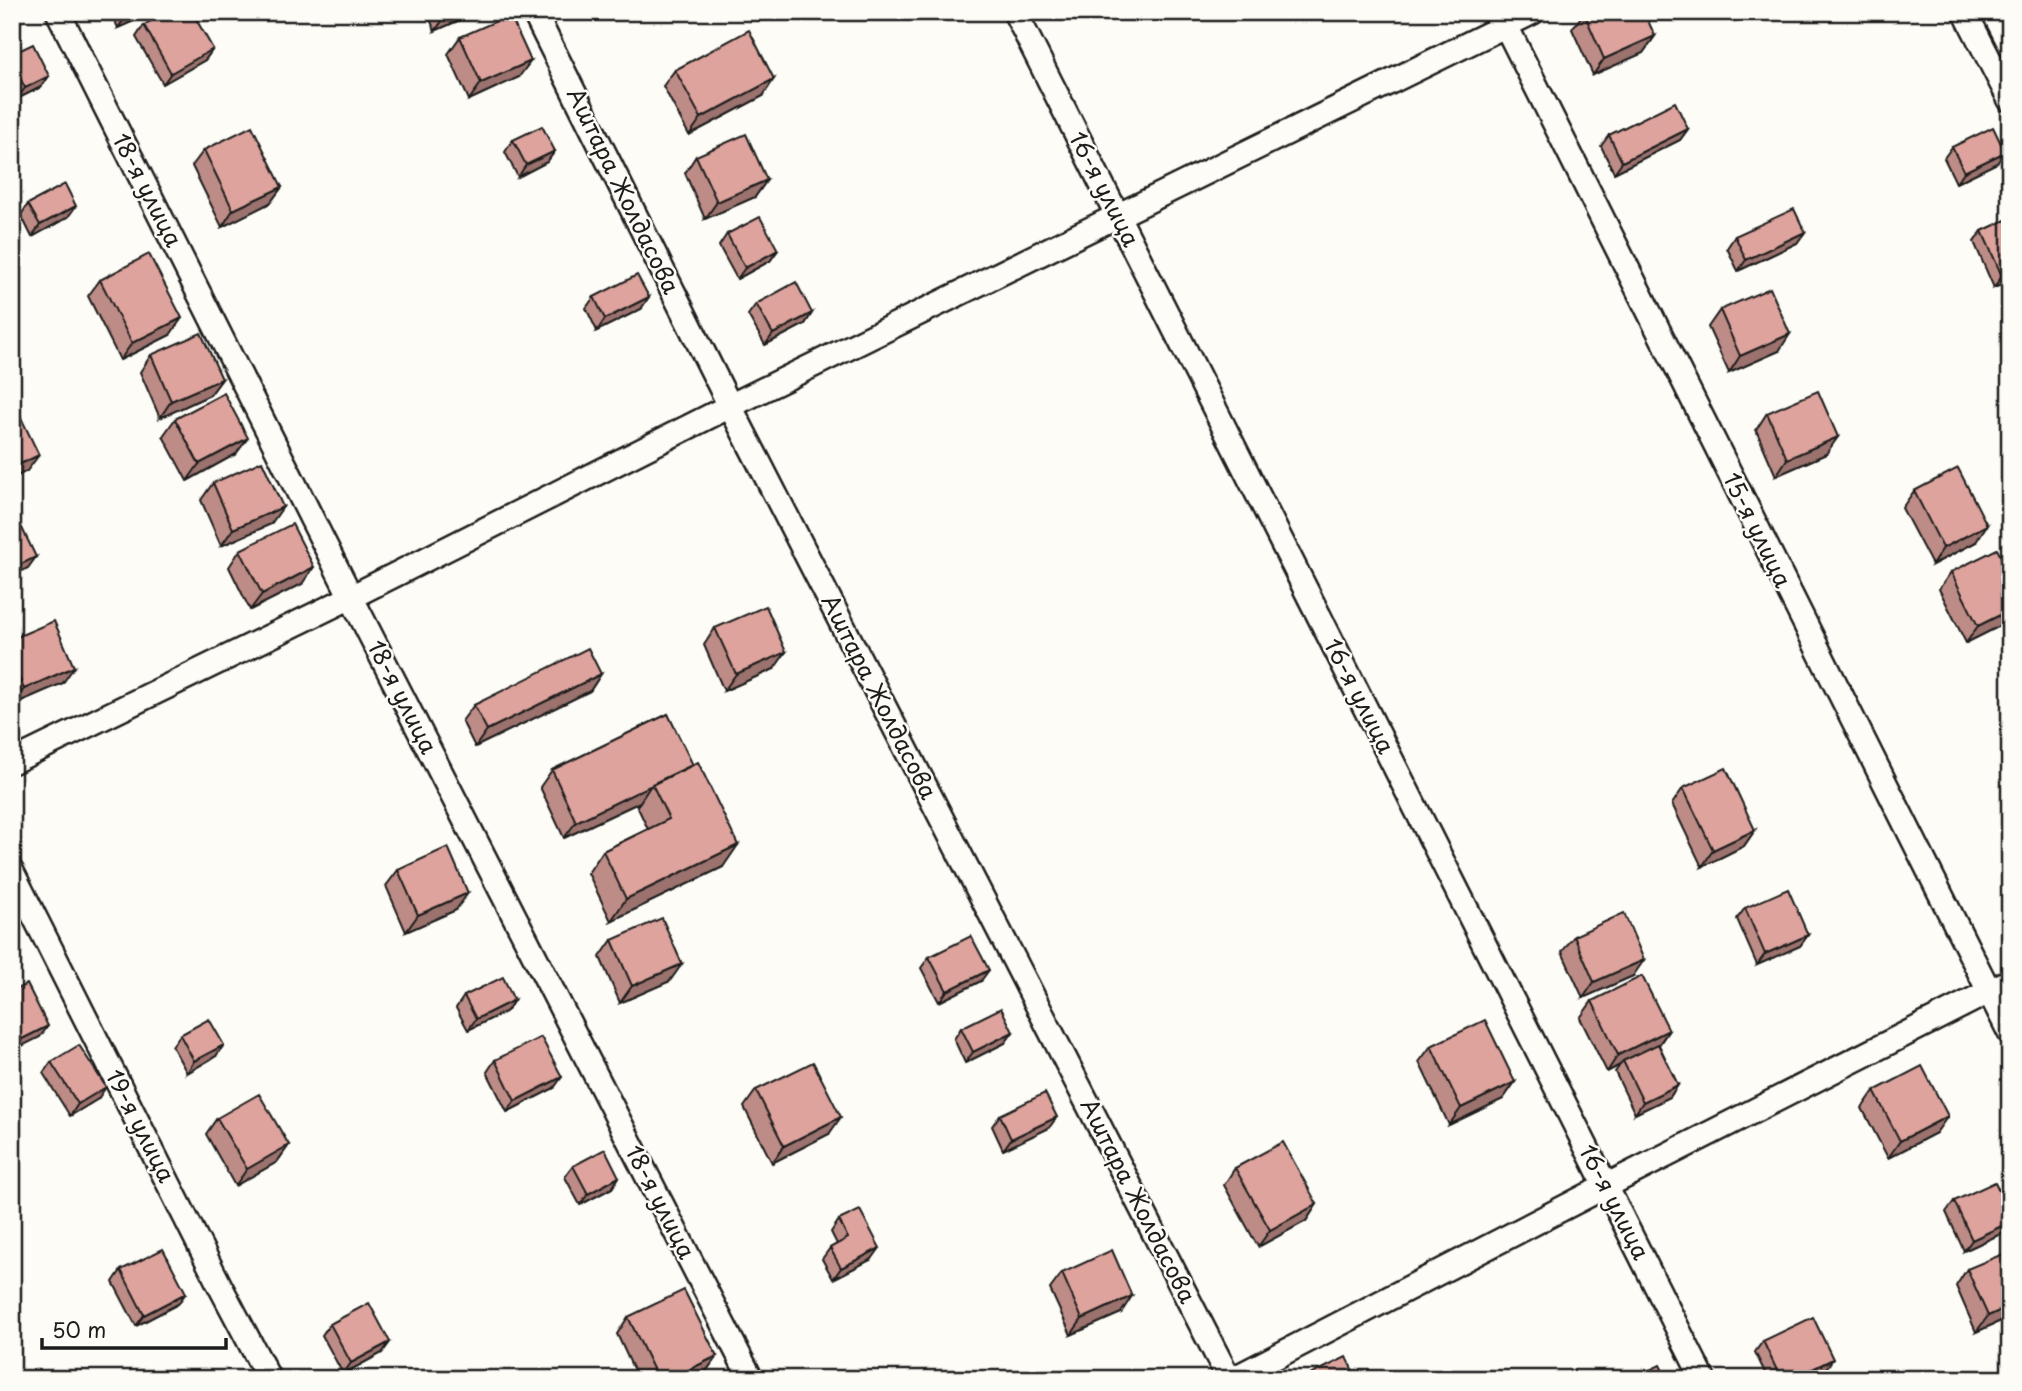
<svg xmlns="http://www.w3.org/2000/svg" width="2022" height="1391" font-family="'Playpen Sans',sans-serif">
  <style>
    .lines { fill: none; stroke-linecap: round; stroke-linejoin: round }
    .minor-casing { stroke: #1c1c1c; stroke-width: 28 }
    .minor { stroke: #fdfcf7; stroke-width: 23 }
    .wall { fill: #be8c86; stroke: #1c1c1c; stroke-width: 2 }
    .shaded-wall { fill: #9b726d; stroke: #1c1c1c; stroke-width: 2 }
    .building { fill: #dda39c; stroke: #1c1c1c; stroke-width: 2 }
    .labels { text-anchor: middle; stroke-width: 5; stroke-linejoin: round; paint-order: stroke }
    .street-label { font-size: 23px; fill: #1c1c1c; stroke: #fdfcf7 }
  </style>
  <rect width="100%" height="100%" fill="#fdfcf7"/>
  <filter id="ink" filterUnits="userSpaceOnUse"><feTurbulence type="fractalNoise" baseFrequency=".0143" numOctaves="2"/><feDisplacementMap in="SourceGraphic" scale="14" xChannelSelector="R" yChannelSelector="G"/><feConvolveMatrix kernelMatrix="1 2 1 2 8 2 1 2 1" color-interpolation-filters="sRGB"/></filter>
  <g filter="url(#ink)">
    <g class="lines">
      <g class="minor-casing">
        <path id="minor" d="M 58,12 L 351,597 L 751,1379
          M 534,12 L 730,406 L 1229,1379
          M 1015,12 L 1703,1379
          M 1499,12 L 2010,1033
          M 1965,12 L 2010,100
          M 12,762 L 351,597 L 730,406 L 1533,12
          M 12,872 L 220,1286 L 269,1379
          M 1233,1379 L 1606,1186 L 2010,981"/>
      </g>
      <use href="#minor" class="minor"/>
    </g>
    <path class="wall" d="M 111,12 L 154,12 L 118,28 Z
      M 427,12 L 478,12 L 435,31 Z
      M 1584,13 L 1655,36 L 1643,53 L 1593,75 L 1572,29 Z
      M 144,25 L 213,49 L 205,60 L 163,84 L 136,37 Z
      M 460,37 L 519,77 L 469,100 L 448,54 Z
      M 12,54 L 49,76 L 41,87 L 17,99 L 12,89 Z
      M 675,70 L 763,96 L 689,135 L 663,86 Z
      M 1688,129 L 1680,140 L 1614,173 L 1601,146 L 1609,135 Z
      M 513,140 L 555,151 L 547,162 L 518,177 L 505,152 Z
      M 1952,147 L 1997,163 L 1956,183 L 1944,158 Z
      M 204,150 L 282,187 L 270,203 L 222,227 L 192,166 Z
      M 696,156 L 767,180 L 755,197 L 705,219 L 685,173 Z
      M 28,204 L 68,217 L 32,237 L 21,215 Z
      M 2010,218 L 2010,281 L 1994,288 L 1974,242 L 1982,231 Z
      M 1805,232 L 1797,243 L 1738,271 L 1727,248 L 1735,236 Z
      M 727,234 L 778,250 L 770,261 L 737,279 L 719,246 Z
      M 100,280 L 170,335 L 120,360 L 88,296 Z
      M 594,297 L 641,309 L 597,331 L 586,308 Z
      M 756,304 L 812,313 L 805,324 L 765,345 L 748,315 Z
      M 1720,310 L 1779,351 L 1729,373 L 1708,327 Z
      M 151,355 L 222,379 L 210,395 L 160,418 L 140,372 Z
      M 1767,413 L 1826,454 L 1776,476 L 1756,430 Z
      M 175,419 L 236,454 L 187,481 L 163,436 Z
      M 213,483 L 271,524 L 221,546 L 201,500 Z
      M 1914,491 L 1976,542 L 1932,565 L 1902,508 Z
      M 240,550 L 302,584 L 250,610 L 229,567 Z
      M 1951,572 L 2010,621 L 1966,643 L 1939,589 Z
      M 715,628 L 774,669 L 724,691 L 704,645 Z
      M 12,639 L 63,683 L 12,705 Z
      M 601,674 L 590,691 L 475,747 L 462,721 L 474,705 Z
      M 668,714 L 723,867 L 611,921 L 588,873 L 603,851 L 648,829 L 637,806 L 640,802 L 564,838 L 540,787 L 552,770 Z
      M 1683,788 L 1755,830 L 1744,846 L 1702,867 L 1672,804 Z
      M 398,870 L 456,910 L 406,932 L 386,886 Z
      M 1745,908 L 1808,935 L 1800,946 L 1757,965 L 1737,919 Z
      M 1574,936 L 1633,976 L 1583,998 L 1562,952 Z
      M 612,940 L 670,981 L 620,1003 L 600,957 Z
      M 929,957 L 981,981 L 939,1002 L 921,968 Z
      M 464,996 L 514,1000 L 507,1011 L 468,1030 L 456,1008 Z
      M 1592,1001 L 1669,1030 L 1659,1045 L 1678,1085 L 1670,1097 L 1635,1114 L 1615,1072 L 1620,1065 L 1607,1072 L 1580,1018 Z
      M 961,1028 L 1013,1032 L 1005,1043 L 965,1063 L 954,1039 Z
      M 180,1035 L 216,1056 L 187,1073 L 172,1046 Z
      M 1431,1046 L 1515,1082 L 1503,1099 L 1449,1125 L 1419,1062 Z
      M 495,1060 L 554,1088 L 507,1112 L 487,1072 Z
      M 51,1062 L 98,1099 L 70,1116 L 43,1073 Z
      M 756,1090 L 829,1134 L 772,1163 L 744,1107 Z
      M 1874,1091 L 1936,1133 L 1888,1158 L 1862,1108 Z
      M 1000,1115 L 1049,1128 L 1003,1150 L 992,1126 Z
      M 217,1118 L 289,1145 L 277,1162 L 235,1186 L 206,1134 Z
      M 573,1166 L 619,1177 L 612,1188 L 580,1205 L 565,1177 Z
      M 1235,1168 L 1317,1204 L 1306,1221 L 1258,1247 L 1224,1185 Z
      M 1954,1201 L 2005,1232 L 1964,1251 L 1946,1212 Z
      M 839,1220 L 872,1259 L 833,1279 L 822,1259 L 830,1248 L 837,1244 L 831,1232 Z
      M 1967,1269 L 2010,1317 L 1976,1332 L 1956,1286 Z
      M 121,1270 L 178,1304 L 136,1326 L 113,1282 Z
      M 1062,1273 L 1121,1313 L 1071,1335 L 1050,1289 Z
      M 628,1317 L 717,1356 L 705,1373 L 693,1379 L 638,1379 L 617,1334 Z
      M 330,1324 L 390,1342 L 382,1353 L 343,1374 L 322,1335 Z
      M 1763,1341 L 1825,1370 L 1808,1379 L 1768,1379 L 1755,1352 Z"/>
    <path class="shaded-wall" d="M 129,12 L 154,12 L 118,28 Z
      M 452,12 L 478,12 L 435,31 L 447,14 Z
      M 1655,36 L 1643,53 L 1593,75 L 1604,59 Z
      M 213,49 L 205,60 L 163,84 L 171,73 Z
      M 531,61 L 519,77 L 469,100 L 481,83 Z
      M 49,76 L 41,87 L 17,99 L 25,88 Z
      M 774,79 L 763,96 L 689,135 L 701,118 Z
      M 1688,129 L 1680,140 L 1614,173 L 1622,162 Z
      M 555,151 L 547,162 L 518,177 L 526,165 Z
      M 2005,152 L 1997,163 L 1956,183 L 1964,172 Z
      M 767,180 L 755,197 L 705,219 L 717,202 Z
      M 282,187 L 270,203 L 222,227 L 233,210 Z
      M 76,206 L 68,217 L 32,237 L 40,225 Z
      M 1805,232 L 1797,243 L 1738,271 L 1746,260 Z
      M 778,250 L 770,261 L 737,279 L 745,268 Z
      M 2010,273 L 2010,281 L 1994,288 L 2002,276 Z
      M 649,297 L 641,309 L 597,331 L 605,319 Z
      M 812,313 L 805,324 L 765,345 L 773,334 Z
      M 182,318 L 170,335 L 120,360 L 132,343 Z
      M 1790,334 L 1779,351 L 1729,373 L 1740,356 Z
      M 222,379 L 210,395 L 160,418 L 171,401 Z
      M 1838,437 L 1826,454 L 1776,476 L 1787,459 Z
      M 248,438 L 236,454 L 187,481 L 199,464 Z
      M 39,455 L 27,471 L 12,479 L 12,468 Z
      M 283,507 L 271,524 L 221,546 L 233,529 Z
      M 1987,525 L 1976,542 L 1932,565 L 1943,548 Z
      M 36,557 L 28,568 L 12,576 L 12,568 Z
      M 314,567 L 302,584 L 250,610 L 262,594 Z
      M 2010,610 L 2010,621 L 1966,643 L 1978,626 Z
      M 786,652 L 774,669 L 724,691 L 736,674 Z
      M 74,667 L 63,683 L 12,705 L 24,689 Z
      M 601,674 L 590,691 L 475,747 L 487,730 Z
      M 651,785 L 640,802 L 564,838 L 576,822 Z
      M 1755,830 L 1744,846 L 1702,867 L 1713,850 Z
      M 738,845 L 723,867 L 611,921 L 626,899 Z
      M 468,893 L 456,910 L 406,932 L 418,915 Z
      M 1808,935 L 1800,946 L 1757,965 L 1765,954 Z
      M 1644,960 L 1633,976 L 1583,998 L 1594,982 Z
      M 682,964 L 670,981 L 620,1003 L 632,986 Z
      M 989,970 L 981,981 L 939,1002 L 947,991 Z
      M 514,1000 L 507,1011 L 468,1030 L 476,1019 Z
      M 48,1026 L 40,1037 L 12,1051 L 12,1045 L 14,1043 Z
      M 1669,1030 L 1657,1047 L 1623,1061 L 1620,1065 L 1607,1072 L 1618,1055 Z
      M 1013,1032 L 1005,1043 L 965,1063 L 973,1052 Z
      M 224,1045 L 216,1056 L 187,1073 L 194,1061 Z
      M 562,1077 L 554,1088 L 507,1112 L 515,1101 Z
      M 1515,1082 L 1503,1099 L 1449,1125 L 1461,1108 Z
      M 1678,1085 L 1670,1097 L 1635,1114 L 1643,1102 Z
      M 106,1087 L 98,1099 L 70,1116 L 78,1104 Z
      M 1948,1116 L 1936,1133 L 1888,1158 L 1900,1141 Z
      M 841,1117 L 829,1134 L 772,1163 L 784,1146 Z
      M 1057,1117 L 1049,1128 L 1003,1150 L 1011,1139 Z
      M 289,1145 L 277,1162 L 235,1186 L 247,1169 Z
      M 619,1177 L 612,1188 L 580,1205 L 588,1194 Z
      M 1317,1204 L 1306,1221 L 1258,1247 L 1270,1230 Z
      M 2010,1222 L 2010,1226 L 2005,1232 L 1964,1251 L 1972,1240 Z
      M 880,1248 L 872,1259 L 833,1279 L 841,1268 Z
      M 186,1293 L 178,1304 L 136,1326 L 144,1315 Z
      M 1132,1296 L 1121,1313 L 1071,1335 L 1082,1319 Z
      M 2010,1306 L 2010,1317 L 1976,1332 L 1988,1316 Z
      M 390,1342 L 382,1353 L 343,1374 L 351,1363 Z
      M 717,1356 L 705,1373 L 693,1379 L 670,1379 Z
      M 1833,1359 L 1825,1370 L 1808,1379 L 1792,1379 Z"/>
    <path class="building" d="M 166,12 L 192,12 L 213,49 L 171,73 L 144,25 Z
      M 1644,12 L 1655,36 L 1604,59 L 1584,13 Z
      M 510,15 L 531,61 L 481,83 L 460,37 Z
      M 749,30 L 774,79 L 701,118 L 675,70 Z
      M 33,44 L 49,76 L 25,88 L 12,62 L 12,54 Z
      M 1675,102 L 1688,129 L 1622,162 L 1609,135 Z
      M 252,126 L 282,187 L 233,210 L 204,150 Z
      M 542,126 L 555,151 L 526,165 L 513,140 Z
      M 1993,127 L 2005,152 L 1964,172 L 1952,147 Z
      M 746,134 L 767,180 L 717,202 L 696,156 Z
      M 65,184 L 76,206 L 40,225 L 28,204 Z
      M 1794,209 L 1805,232 L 1746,260 L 1735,236 Z
      M 760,217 L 778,250 L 745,268 L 727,234 Z
      M 2010,218 L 2010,273 L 2002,276 L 1982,231 Z
      M 149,254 L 182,318 L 132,343 L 100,280 Z
      M 637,275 L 649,297 L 605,319 L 594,297 Z
      M 796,282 L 812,313 L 773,334 L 756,304 Z
      M 1770,288 L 1790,334 L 1740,356 L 1720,310 Z
      M 201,333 L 222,379 L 171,401 L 151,355 Z
      M 1818,391 L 1838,437 L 1787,459 L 1767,413 Z
      M 224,393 L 248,438 L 199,464 L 175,419 Z
      M 13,401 L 39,455 L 12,468 L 12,402 Z
      M 262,461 L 283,507 L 233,529 L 213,483 Z
      M 1958,468 L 1987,525 L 1943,548 L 1914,491 Z
      M 292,524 L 314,567 L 262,594 L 240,550 Z
      M 22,528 L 36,557 L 12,568 L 12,533 Z
      M 1997,549 L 2010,574 L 2010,610 L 1978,626 L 1951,572 Z
      M 766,606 L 786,652 L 736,674 L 715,628 Z
      M 54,621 L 74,667 L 24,689 L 12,662 L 12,639 Z
      M 588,648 L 601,674 L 487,730 L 474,705 Z
      M 668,714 L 693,765 L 576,822 L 552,770 Z
      M 698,762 L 738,845 L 626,899 L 603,851 L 669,819 L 652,784 Z
      M 1726,768 L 1755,830 L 1713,850 L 1683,788 Z
      M 448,847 L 468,893 L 418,915 L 398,870 Z
      M 1788,889 L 1808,935 L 1765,954 L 1745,908 Z
      M 1624,913 L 1644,960 L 1594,982 L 1574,936 Z
      M 662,918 L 682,964 L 632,986 L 612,940 Z
      M 971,936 L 989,970 L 947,991 L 929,957 Z
      M 1642,976 L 1669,1030 L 1618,1055 L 1592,1001 Z
      M 503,977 L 514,1000 L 476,1019 L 464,996 Z
      M 27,984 L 48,1026 L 14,1043 L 12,1040 L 12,991 Z
      M 1001,1008 L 1013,1032 L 973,1052 L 961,1028 Z
      M 209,1019 L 224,1045 L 194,1061 L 180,1035 Z
      M 1485,1020 L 1515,1082 L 1461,1108 L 1431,1046 Z
      M 541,1037 L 562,1077 L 515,1101 L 495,1060 Z
      M 1658,1044 L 1678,1085 L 1643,1102 L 1623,1061 Z
      M 79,1045 L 106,1087 L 78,1104 L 51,1062 Z
      M 813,1062 L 841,1117 L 784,1146 L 756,1090 Z
      M 1922,1066 L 1948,1116 L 1900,1141 L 1874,1091 Z
      M 1045,1093 L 1057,1117 L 1011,1139 L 1000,1115 Z
      M 259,1094 L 289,1145 L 247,1169 L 217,1118 Z
      M 1283,1142 L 1317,1204 L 1270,1230 L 1235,1168 Z
      M 605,1149 L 619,1177 L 588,1194 L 573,1166 Z
      M 1995,1182 L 2010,1213 L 2010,1222 L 1972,1240 L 1954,1201 Z
      M 860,1210 L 880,1248 L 841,1268 L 830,1248 L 848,1238 L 839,1220 Z
      M 163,1249 L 186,1293 L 144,1315 L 121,1270 Z
      M 1112,1250 L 1132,1296 L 1082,1319 L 1062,1273 Z
      M 2010,1251 L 2010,1306 L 1988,1316 L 1967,1269 Z
      M 684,1290 L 717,1356 L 670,1379 L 658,1379 L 628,1317 Z
      M 369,1303 L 390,1342 L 351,1363 L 330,1324 Z
      M 1813,1317 L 1833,1359 L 1792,1379 L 1781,1379 L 1763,1341 Z
      M 1346,1357 L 1357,1379 L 1302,1379 Z
      M 1660,1365 L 1667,1379 L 1631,1379 Z"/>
  </g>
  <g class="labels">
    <g class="street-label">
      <text transform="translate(1104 189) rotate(63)" y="8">16-я улица</text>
      <text transform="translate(147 190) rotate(63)" y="8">18-я улица</text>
      <text transform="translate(623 191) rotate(64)" y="8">Аштара Жолдасова</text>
      <text transform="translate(1757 530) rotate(64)" y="8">15-я улица</text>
      <text transform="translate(1359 696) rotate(63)" y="8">16-я улица</text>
      <text transform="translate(402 697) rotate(63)" y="8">18-я улица</text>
      <text transform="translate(879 697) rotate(63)" y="8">Аштара Жолдасова</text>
      <text transform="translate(140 1126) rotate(63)" y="8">19-я улица</text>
      <text transform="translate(1138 1201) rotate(63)" y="8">Аштара Жолдасова</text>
      <text transform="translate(660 1202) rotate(63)" y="8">18-я улица</text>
      <text transform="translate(1614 1202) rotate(63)" y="8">16-я улица</text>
    </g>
  </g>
  <rect width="2022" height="1391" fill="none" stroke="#fdfcf7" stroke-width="42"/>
  <rect x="21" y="21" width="1980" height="1349" fill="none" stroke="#1c1c1c" stroke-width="2.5" filter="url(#ink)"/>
  <path d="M42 1338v10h184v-10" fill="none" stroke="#1c1c1c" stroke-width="3.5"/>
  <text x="52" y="1338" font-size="21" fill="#1c1c1c" stroke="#fdfcf7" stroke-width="5" paint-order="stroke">50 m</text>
</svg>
